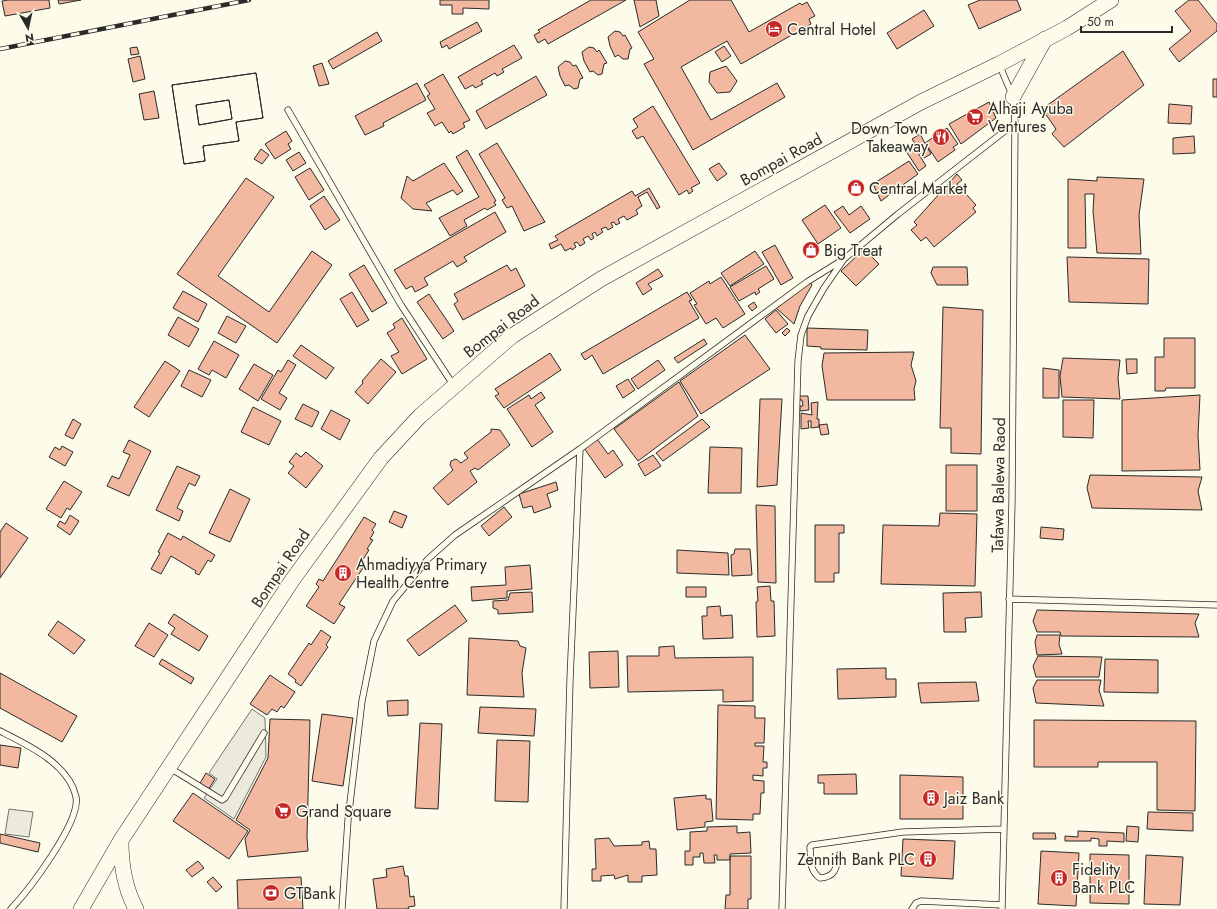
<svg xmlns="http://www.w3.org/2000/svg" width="1217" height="909" font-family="Jost,sans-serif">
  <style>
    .green { fill: #ecebdb; stroke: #74746e }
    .parking { fill: #eceadb; stroke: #74746e }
    .building { fill: #f2b8a0; stroke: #2b2b2b; fill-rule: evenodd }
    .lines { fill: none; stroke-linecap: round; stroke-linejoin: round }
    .service-casing { stroke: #2b2b2b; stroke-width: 7 }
    .secondary-casing { stroke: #2b2b2b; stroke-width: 16 }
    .service { stroke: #fdfbea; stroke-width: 5.5 }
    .secondary { stroke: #fdfbea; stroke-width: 15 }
    .rail-casing { stroke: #2b2b2b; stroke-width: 4.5 }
    .rail { stroke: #fdfbea; stroke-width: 3; stroke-dasharray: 9; stroke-linecap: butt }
    .labels { text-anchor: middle; stroke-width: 3; stroke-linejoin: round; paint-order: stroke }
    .poi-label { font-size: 16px; fill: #2b2b2b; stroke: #fdfbea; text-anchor: start }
    .street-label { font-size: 16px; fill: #2b2b2b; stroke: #fdfbea }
  </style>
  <rect width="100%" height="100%" fill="#fdfbea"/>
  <path class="green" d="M 9,809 L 33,812 L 29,837 L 5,834 Z"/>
  <path class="parking" d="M 252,709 L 265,718 L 266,757 L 234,819 L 204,798 L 217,779 L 209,773 Z"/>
  <path class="building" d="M 8,0 L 49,0 L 50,8 L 5,16 L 2,1 Z
    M 58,0 L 81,0 L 59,4 Z
    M 440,0 L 489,0 L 489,9 L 463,8 L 463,14 L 452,14 L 452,5 L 440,5 Z
    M 591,0 L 626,0 L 548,44 L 545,39 L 538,43 L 534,35 L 540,32 L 538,30 Z
    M 634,0 L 656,0 L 659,16 L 640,27 Z
    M 690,0 L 731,0 L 749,32 L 800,3 L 802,5 L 807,2 L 815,16 L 809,19 L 811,24 L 741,64 L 727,41 L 681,67 L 711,120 L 777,83 L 785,97 L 693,150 L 644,64 L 654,59 L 638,32 Z
    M 980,0 L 1017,0 L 1021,10 L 979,29 L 968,5 Z
    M 1189,0 L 1198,0 L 1217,24 L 1217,31 L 1179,62 L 1169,49 L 1191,31 L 1175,11 Z
    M 924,10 L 934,26 L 897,49 L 887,33 Z
    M 477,22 L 482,31 L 449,49 L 447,45 L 442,48 L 440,42 Z
    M 615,31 L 620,32 L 623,36 L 625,35 L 632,48 L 630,49 L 628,59 L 623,59 L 618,55 L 615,57 L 610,46 L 608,37 Z
    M 377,32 L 382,41 L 333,69 L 328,61 Z
    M 514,45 L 522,58 L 502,69 L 504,72 L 497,76 L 495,73 L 481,81 L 483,84 L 475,88 L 473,85 L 465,89 L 458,77 Z
    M 724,46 L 731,56 L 722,62 L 715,52 Z
    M 137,47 L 139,54 L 131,55 L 130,48 Z
    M 589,47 L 594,48 L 597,52 L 599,50 L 607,63 L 604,64 L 602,74 L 598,75 L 593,71 L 590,72 L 584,61 L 582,52 Z
    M 1123,51 L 1144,85 L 1064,147 L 1052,134 L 1056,129 L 1042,109 Z
    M 140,56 L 145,79 L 133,82 L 128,59 Z
    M 565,61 L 570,62 L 573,66 L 576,65 L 583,78 L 580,79 L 578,88 L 574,89 L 569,85 L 565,86 L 560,76 L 558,67 Z
    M 322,63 L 329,84 L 319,86 L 313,66 Z
    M 726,66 L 737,81 L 730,92 L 717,93 L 709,82 L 710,72 Z
    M 256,73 L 263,118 L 236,122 L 239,141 L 203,146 L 205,161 L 184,164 L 172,85 ZM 229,100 L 232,119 L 199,125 L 196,105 Z
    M 256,73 L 263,118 L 236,122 L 239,141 L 203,146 L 205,161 L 184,164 L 172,85 ZM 229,100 L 232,119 L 199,125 L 196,105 Z
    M 443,74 L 470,120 L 463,123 L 465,127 L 453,134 L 451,131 L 449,133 L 442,122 L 435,126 L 427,113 L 435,109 L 427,96 L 430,94 L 424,85 Z
    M 536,76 L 547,95 L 486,129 L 476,111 Z
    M 1213,79 L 1217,79 L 1217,97 L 1213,97 Z
    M 417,83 L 426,100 L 383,123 L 384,126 L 365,135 L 355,116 Z
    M 154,91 L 159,118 L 144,120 L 139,94 Z
    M 989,102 L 996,118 L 961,144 L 949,124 Z
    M 1169,104 L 1192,106 L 1191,124 L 1168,123 Z
    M 653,106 L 700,183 L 691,188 L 693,191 L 689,194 L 687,190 L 679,195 L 643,136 L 637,139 L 632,131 L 638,127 L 633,119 Z
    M 947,128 L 958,144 L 953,147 L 955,150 L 938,162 L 925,143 Z
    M 286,131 L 292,141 L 288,144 L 291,149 L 275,159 L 265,144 Z
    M 920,134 L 931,154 L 924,158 L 912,139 Z
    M 1194,136 L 1195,153 L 1173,154 L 1173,138 Z
    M 497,143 L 545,222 L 524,231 L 512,206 L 507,208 L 502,200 L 505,198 L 479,154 Z
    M 914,146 L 926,166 L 919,171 L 906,151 Z
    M 261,149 L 269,155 L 262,164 L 254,159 Z
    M 467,150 L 496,201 L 494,202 L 496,205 L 487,210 L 485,208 L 464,220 L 467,226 L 450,236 L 439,218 L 479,197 L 456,157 Z
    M 299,152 L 306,163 L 293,171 L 286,160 Z
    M 909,161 L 918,174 L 881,201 L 873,184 Z
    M 444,163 L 463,191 L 457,195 L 453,190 L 426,203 L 432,211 L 413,209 L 401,198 L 407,176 L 413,181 Z
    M 719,163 L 727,174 L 717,181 L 709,169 Z
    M 310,168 L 324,190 L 309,200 L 295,177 Z
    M 957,174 L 962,180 L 957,184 L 976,205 L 973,208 L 976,212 L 934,247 L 926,237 L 921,241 L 911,230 L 917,225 L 914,222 Z
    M 1097,177 L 1144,179 L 1139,215 L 1141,254 L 1097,253 L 1093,211 L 1094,194 L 1085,194 L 1086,248 L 1068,248 L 1068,179 L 1097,181 Z
    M 246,178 L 274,197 L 218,276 L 269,312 L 312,251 L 332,265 L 277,343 L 177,274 Z
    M 649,188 L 660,207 L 657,209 L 647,192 L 638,197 L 642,206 L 636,210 L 638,214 L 627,220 L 624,216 L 618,219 L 620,223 L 616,225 L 614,222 L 611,223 L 613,227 L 608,230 L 606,227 L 601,229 L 603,232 L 597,236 L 595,232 L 592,234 L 594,238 L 591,240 L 588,236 L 583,239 L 585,243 L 580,246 L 577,242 L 574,243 L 576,247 L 572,250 L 571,248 L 565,251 L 561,244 L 551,249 L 549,244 L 558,240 L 555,236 L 632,191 L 635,196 Z
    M 324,196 L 340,220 L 325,230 L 310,206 Z
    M 825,205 L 841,228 L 818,244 L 802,220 Z
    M 843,206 L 849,215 L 861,206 L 870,219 L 850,233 L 834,212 Z
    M 495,212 L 506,232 L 464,257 L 467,261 L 457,267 L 453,261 L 424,278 L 428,285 L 415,292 L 412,286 L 406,289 L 394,270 Z
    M 775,245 L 793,278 L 781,285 L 762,252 Z
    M 864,249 L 879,264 L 856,286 L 841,271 Z
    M 755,251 L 764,264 L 730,286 L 721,273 Z
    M 1067,257 L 1149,259 L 1148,304 L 1069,302 Z
    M 364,265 L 387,303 L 372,312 L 349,274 Z
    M 507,265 L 511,271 L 516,268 L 525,286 L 463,320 L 454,304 L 458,301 L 454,294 Z
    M 766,266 L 774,279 L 758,289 L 760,292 L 756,295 L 755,292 L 739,301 L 730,287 Z
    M 933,267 L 967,267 L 968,285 L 937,285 L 931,273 Z
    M 658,269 L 663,276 L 648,284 L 652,289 L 643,295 L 636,283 Z
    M 721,277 L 745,314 L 723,328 L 716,318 L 706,324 L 694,305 L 697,304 L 690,293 L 709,281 L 710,284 Z
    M 810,282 L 812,285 L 800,306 L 794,324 L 776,308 Z
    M 183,291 L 207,304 L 198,322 L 173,308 Z
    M 352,292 L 369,320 L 357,327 L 340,299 Z
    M 687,292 L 692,300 L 689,301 L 699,318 L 603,374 L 592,355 L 585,360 L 581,354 Z
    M 429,294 L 454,331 L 443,339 L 417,302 Z
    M 754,302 L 757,307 L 752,311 L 748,306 Z
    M 943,307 L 983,310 L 981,454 L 951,453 L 951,428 L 940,428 Z
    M 776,310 L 788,324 L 776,333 L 765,319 Z
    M 227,316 L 246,326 L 236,343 L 218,333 Z
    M 178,317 L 199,329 L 189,347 L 168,335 Z
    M 402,318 L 427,359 L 402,374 L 391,356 L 399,352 L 387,333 L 395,328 L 393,324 Z
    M 787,328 L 790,331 L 785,336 L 782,333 Z
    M 807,328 L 868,330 L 867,350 L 821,349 L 821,347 L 807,346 Z
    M 745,335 L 770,369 L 701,414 L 680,381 Z
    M 1164,338 L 1195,338 L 1195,388 L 1166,388 L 1165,391 L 1155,391 L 1155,357 L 1164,357 Z
    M 704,339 L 707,344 L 678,363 L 674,358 Z
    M 214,341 L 239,355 L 226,378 L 212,370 L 209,375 L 198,369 Z
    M 301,345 L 334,368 L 326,379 L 293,356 Z
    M 914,352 L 911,365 L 916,381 L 914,389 L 915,400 L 827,400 L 822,366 L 824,353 Z
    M 550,353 L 561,370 L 504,408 L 495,396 L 499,394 L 495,389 Z
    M 1063,358 L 1120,360 L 1118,378 L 1120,399 L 1062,397 L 1060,376 Z
    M 381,359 L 396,372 L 368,404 L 355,392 L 363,383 L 362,381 Z
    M 1126,359 L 1137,359 L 1137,373 L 1127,374 Z
    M 288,360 L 296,365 L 279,393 L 287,398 L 280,410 L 261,399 L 278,370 L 281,372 Z
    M 658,360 L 665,370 L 638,389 L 631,379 Z
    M 165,361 L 180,371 L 149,417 L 134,407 Z
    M 254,364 L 273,375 L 258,401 L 239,389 Z
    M 1043,368 L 1059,370 L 1059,398 L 1043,398 Z
    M 189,370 L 211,380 L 202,397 L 181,386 Z
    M 628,379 L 635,390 L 623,398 L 616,386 Z
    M 679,382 L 698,416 L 638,461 L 614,429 Z
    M 541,392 L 545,398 L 535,405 L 553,432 L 532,447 L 507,409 L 529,395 L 531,399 Z
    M 1200,395 L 1198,435 L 1200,470 L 1122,471 L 1122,400 Z
    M 799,396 L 808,396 L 809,410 L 800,411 L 800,406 L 803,406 L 802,400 L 800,400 Z
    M 760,399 L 782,399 L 777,485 L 757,487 Z
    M 1063,400 L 1094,400 L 1093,438 L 1063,437 Z
    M 818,402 L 817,419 L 819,419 L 819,427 L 811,428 L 811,421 L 808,421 L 809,428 L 801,429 L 801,413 L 812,415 L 811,403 Z
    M 303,404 L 319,412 L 312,427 L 295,419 Z
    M 253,407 L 281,421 L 269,445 L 241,432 Z
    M 331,410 L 350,420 L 340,440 L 321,429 Z
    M 73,419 L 81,424 L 73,439 L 65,435 Z
    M 702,419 L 710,427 L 663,461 L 656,453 Z
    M 827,424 L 829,434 L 821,435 L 819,425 Z
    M 491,429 L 500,430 L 510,445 L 478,470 L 475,468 L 470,471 L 477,482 L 448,505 L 433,488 L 453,470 L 450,465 L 451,461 L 456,459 L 461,463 L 468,458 L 464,453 L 491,432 Z
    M 597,439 L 608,454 L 613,450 L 623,465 L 605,478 L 584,448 Z
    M 129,440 L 151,451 L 129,496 L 107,486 L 112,476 L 119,479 L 130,455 L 123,452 Z
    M 62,446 L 73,452 L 65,466 L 49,457 L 55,447 L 60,450 Z
    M 710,447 L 742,448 L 741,493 L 708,493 Z
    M 306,452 L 323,466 L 306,488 L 288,473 L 294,466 L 289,462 L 296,453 L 301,457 Z
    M 653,455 L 661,466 L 645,476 L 638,464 Z
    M 946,465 L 977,465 L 977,511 L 946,511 Z
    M 177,466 L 200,476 L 195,486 L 189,483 L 177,508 L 183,511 L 179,521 L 156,510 Z
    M 1090,475 L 1202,477 L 1198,491 L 1202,510 L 1092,508 L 1087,488 Z
    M 64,481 L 82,492 L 70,510 L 67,508 L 61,518 L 46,509 Z
    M 556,482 L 558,490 L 547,494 L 551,507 L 534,513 L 532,506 L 523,508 L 519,494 Z
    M 230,489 L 250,499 L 230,542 L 209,533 Z
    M 756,505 L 775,506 L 776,583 L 758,582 Z
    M 504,507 L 512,517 L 489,536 L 481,526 Z
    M 394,511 L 407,516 L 402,528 L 389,522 Z
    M 940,513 L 977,514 L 975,586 L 881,584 L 883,525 L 939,526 Z
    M 70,515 L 79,521 L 70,535 L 57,526 L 60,521 L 65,524 Z
    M 364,517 L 376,524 L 372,530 L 374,532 L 370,539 L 373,540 L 367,549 L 369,550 L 359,566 L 363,568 L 339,604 L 345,607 L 334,624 L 306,606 L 319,587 L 316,584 L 319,579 L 323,581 Z
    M 6,523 L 28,538 L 0,578 L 0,532 Z
    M 815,525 L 844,525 L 844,533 L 839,533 L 839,573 L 834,573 L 834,582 L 815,582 Z
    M 1041,527 L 1064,529 L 1063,540 L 1040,538 Z
    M 168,533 L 181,540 L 183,536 L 215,555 L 211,562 L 208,560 L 199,575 L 195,573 L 196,571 L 171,556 L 161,574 L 151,569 L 160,553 L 158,552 Z
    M 735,549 L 750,549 L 752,575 L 732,576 L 731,555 L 734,554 Z
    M 677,550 L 728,553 L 729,575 L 677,573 Z
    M 530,565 L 532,589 L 507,591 L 507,598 L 472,601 L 471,587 L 506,585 L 505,567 Z
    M 770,586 L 771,601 L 774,601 L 775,636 L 757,637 L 756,602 L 758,601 L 757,587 Z
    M 686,587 L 706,587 L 706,597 L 686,597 Z
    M 532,592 L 533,612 L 498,614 L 498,610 L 493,608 L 493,601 L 508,600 L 510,593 Z
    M 981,592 L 982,617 L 965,618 L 966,632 L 944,632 L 943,593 Z
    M 455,605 L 467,621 L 419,656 L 407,640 Z
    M 720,606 L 721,616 L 732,615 L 733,638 L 703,639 L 702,616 L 707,616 L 707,607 Z
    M 1037,610 L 1199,614 L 1195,623 L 1199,637 L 1061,636 L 1060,632 L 1037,632 L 1033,621 Z
    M 174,614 L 208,636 L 199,651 L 171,634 L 175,628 L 168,623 Z
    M 58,621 L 85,640 L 74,654 L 48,635 Z
    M 149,623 L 168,635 L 154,657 L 135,646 Z
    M 321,630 L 331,637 L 326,645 L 328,647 L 301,686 L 295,682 L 296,680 L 288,674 L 309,643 L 311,645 Z
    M 1037,635 L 1060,635 L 1059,644 L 1062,654 L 1037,655 L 1035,642 Z
    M 469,638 L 518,641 L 520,646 L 526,648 L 522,673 L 524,697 L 467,695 Z
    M 674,646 L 675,658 L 753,657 L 753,701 L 723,702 L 723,690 L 628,692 L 627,656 L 659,656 L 659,647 Z
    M 618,651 L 619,687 L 590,688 L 589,652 Z
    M 1038,656 L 1102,657 L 1099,677 L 1036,677 L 1033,666 Z
    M 162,659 L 194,678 L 191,684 L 159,664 Z
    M 1105,659 L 1158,660 L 1158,693 L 1104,692 Z
    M 886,668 L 886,679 L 896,679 L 896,697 L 838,699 L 837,669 Z
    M 0,673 L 77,716 L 62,742 L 0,708 Z
    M 270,675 L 295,692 L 284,708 L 281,706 L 277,712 L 272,709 L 267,715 L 250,704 Z
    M 1037,680 L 1101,680 L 1099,690 L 1104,706 L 1036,703 L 1033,688 Z
    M 976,682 L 979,701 L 921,703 L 918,683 Z
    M 408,700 L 408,715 L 388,716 L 387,701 Z
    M 718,705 L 755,706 L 755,718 L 765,718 L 764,743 L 755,743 L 755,746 L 764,746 L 763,762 L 767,762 L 767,768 L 763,768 L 763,776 L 753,775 L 753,780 L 764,781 L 764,793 L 761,793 L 760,814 L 753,814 L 753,820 L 716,819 Z
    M 480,707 L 536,709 L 534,736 L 478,733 Z
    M 322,714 L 353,718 L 343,786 L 312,781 Z
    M 270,719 L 310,720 L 307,837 L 308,851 L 248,857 L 245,839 L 250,830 L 236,820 L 268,758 Z
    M 1034,720 L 1196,721 L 1195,811 L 1157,810 L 1157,762 L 1098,762 L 1098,767 L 1034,767 Z
    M 420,723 L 442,724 L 438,809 L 415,808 Z
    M 497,740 L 530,741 L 528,802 L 495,801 Z
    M 0,745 L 21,748 L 18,768 L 0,765 Z
    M 206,773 L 215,779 L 208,790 L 199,785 Z
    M 856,774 L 857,794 L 824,794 L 824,783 L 818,783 L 818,775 Z
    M 900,775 L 963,777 L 963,819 L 900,819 Z
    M 193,793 L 248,831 L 229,859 L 173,821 Z
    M 706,795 L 706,799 L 711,799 L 713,821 L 705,822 L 705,827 L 677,830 L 674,798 Z
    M 1148,812 L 1193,813 L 1193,831 L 1147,829 Z
    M 737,826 L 737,833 L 750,832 L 751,853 L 730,854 L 730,860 L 717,860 L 717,855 L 714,855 L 715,863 L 704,863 L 703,853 L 700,853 L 700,857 L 693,857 L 693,865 L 685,865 L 685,851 L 690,851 L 690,832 L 707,831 L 707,827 Z
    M 1127,826 L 1139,827 L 1138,842 L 1126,841 Z
    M 1078,831 L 1124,833 L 1124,842 L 1107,841 L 1107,846 L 1099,846 L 1099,839 L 1091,838 L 1091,841 L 1065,841 L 1065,836 L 1078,837 Z
    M 1033,833 L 1055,833 L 1056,839 L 1033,839 Z
    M 0,834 L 40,843 L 38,852 L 0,843 Z
    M 609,838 L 614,846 L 642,845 L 642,842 L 649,841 L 650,849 L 656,849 L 657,875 L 642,876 L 642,882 L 628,882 L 628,875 L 615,879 L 614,875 L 601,876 L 601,881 L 592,881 L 592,869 L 596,869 L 595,839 Z
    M 903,839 L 955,841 L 953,879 L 901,876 Z
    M 1041,851 L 1079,853 L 1076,906 L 1038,904 Z
    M 1090,854 L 1129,855 L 1129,904 L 1090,903 Z
    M 1146,855 L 1183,857 L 1180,905 L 1144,904 Z
    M 730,856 L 751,856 L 751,899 L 748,899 L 748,909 L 725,909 L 726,895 L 730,895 Z
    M 198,861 L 204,868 L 192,877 L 186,870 Z
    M 403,866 L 405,876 L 408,876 L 410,897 L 414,896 L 415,906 L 408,907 L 409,909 L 377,909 L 373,879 L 387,877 L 386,869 Z
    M 213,877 L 222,887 L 216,892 L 207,882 Z
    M 301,877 L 303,909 L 238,909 L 237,880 Z"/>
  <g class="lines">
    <g class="service-casing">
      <path id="service" d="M 999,64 L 1013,97 L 1015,123 L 1012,502 L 1002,909
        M 288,110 L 401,305 L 454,386
        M 1009,599 L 1217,605
        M 0,731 C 28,745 69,764 76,797 C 81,822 28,891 11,909
        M 170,768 L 222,800 L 225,798 L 264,733
        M 839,855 C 836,869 835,877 820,878 C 809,870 811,860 810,847 L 812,845 L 903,832 L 1004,829
        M 342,909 L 348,820 L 362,701 L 374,641 L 393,601 L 428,559 L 455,535 L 580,449 L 807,282 L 844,259
        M 564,909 L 570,680 L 580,449
        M 782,909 L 798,361 L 801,335 L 808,316 L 824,288 L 844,259 L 898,214 L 1015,123
        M 912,909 L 916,903 L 921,901 L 1002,905"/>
    </g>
    <g class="secondary-casing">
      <path id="secondary" d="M 1013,97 L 1045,39
        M 121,841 C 121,865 124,887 136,909
        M 81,909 L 121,840 L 293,579 L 381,458 L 420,416 L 512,336 L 601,279 L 921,102 L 999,64 L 1067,28 L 1111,0"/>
    </g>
    <use href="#service" class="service"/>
    <use href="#secondary" class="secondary"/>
    <g class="rail-casing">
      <path id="rail" d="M 0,49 L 249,0"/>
    </g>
    <use href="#rail" class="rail"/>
  </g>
  <defs>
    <g id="hotel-disc" transform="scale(0.9)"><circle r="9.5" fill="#c62828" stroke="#fdfbea"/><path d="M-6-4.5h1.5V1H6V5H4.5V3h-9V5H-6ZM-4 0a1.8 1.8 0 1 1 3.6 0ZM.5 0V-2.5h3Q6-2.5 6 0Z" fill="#fff"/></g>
    <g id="supermarket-disc" transform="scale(0.9)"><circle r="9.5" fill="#c62828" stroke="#fdfbea"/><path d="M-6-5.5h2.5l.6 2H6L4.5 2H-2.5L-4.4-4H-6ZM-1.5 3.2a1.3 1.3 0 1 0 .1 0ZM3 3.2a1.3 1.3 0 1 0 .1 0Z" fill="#fff"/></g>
    <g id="restaurant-disc" transform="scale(0.9)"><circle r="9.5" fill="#c62828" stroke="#fdfbea"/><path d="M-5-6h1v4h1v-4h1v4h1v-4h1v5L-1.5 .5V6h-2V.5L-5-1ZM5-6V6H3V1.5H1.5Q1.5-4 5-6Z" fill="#fff"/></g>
    <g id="shop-disc" transform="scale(0.9)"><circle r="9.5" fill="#c62828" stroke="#fdfbea"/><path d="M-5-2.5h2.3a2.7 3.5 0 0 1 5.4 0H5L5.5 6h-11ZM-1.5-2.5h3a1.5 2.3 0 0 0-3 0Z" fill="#fff"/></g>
    <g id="building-disc" transform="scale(0.9)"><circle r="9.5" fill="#c62828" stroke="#fdfbea"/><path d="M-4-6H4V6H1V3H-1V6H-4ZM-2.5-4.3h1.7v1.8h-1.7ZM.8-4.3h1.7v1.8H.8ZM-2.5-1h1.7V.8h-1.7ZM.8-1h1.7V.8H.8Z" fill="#fff"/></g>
    <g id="bank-disc" transform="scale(0.9)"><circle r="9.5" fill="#c62828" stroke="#fdfbea"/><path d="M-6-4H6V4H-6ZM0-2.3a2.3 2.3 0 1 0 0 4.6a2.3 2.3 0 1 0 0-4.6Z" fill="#fff"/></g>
  </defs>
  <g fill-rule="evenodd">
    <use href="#hotel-disc" x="774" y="29"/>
    <use href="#supermarket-disc" x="975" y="117"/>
    <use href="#restaurant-disc" x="941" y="137"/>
    <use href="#shop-disc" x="856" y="188"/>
    <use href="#shop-disc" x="811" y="250"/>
    <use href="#building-disc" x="343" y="573"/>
    <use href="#building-disc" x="931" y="798"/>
    <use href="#supermarket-disc" x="283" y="811"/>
    <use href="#building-disc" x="928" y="859"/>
    <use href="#building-disc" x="1059" y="878"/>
    <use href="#bank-disc" x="271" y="893"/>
  </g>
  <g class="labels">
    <g class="poi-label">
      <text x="787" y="35">Central Hotel</text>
      <text x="988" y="114">Alhaji Ayuba<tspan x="988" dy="18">Ventures</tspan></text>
      <text x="928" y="134" text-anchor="end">Down Town<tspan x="928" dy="18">Takeaway</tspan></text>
      <text x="869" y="194">Central Market</text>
      <text x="824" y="256">Big Treat</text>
      <text x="356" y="570">Ahmadiyya Primary<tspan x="356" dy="18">Health Centre</tspan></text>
      <text x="944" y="804">Jaiz Bank</text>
      <text x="296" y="817">Grand Square</text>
      <text x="915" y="865" text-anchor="end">Zennith Bank PLC</text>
      <text x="1072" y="875">Fidelity<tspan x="1072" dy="18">Bank PLC</tspan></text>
      <text x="284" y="899">GTBank</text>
    </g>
    <g class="street-label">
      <text transform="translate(781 159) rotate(-29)" y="6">Bompai Road</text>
      <text transform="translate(501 326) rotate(-38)" y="6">Bompai Road</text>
      <text transform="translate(998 485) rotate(-89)" y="6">Tafawa Balewa Raod</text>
      <text transform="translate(280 568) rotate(-56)" y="6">Bompai Road</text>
    </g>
  </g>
  <g transform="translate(28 28) rotate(171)" stroke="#fdfbea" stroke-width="3" paint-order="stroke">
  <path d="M0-3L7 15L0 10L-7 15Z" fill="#2b2b2b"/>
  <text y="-6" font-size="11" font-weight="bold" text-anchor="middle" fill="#2b2b2b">N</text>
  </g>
  <path d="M1081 26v6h91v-6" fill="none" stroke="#2b2b2b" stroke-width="2"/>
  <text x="1087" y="26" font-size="12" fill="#2b2b2b" stroke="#fdfbea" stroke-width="3" paint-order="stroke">50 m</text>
</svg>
